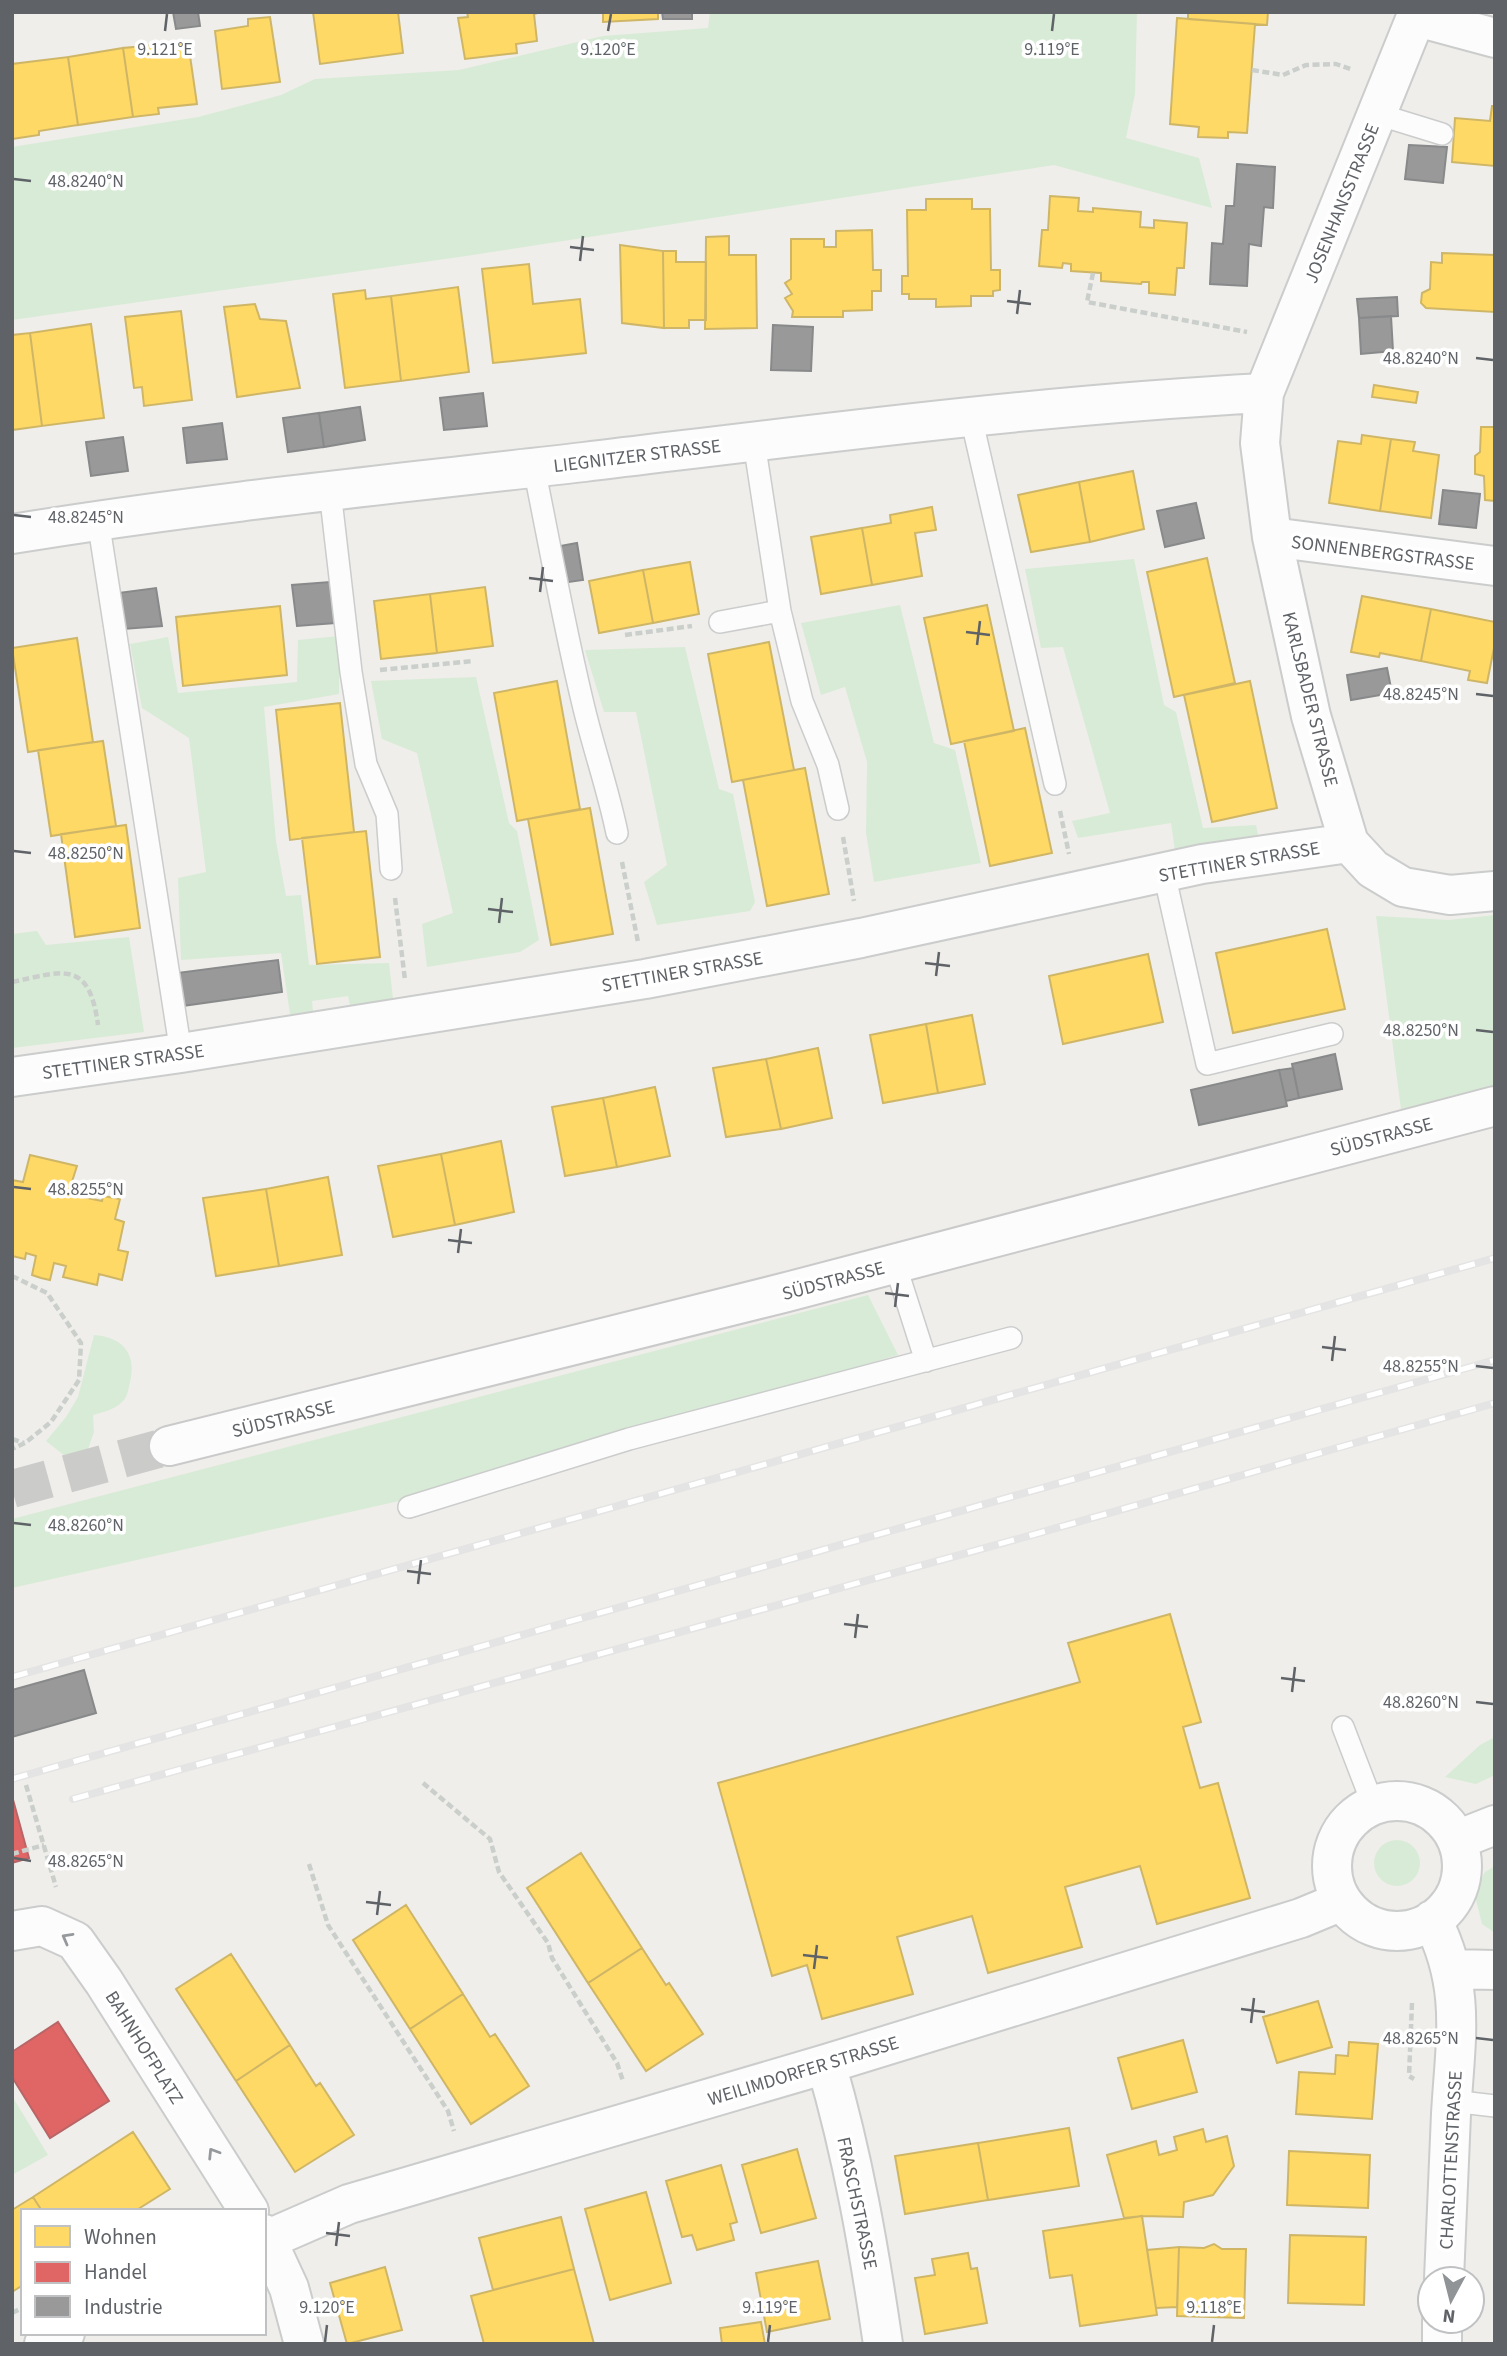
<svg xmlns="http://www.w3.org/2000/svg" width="1507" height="2356" font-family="'Source Sans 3',sans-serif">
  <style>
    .green { fill: #d8ebd6 }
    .homes { fill: #ffd966; stroke: #cfb667; stroke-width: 2 }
    .shops { fill: #e06666; stroke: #b96567; stroke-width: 2 }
    .industry { fill: #999; stroke: #88898a; stroke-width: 2 }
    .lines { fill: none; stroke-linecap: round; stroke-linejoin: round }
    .secondary-tunnel { stroke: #cbcbca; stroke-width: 38; stroke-dasharray: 38 19; stroke-linecap: butt }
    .lane-casing { stroke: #cbcccc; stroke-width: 24 }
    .street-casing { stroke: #cbcccc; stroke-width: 42 }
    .secondary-casing { stroke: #cacacb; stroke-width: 42 }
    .path { stroke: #cacfcc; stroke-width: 4.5; stroke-dasharray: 7 3.5; stroke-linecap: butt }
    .lane { stroke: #fdfcfc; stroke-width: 21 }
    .street { stroke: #fdfcfc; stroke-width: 38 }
    .secondary { stroke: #fdfcfc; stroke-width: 38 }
    .rail-casing { stroke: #e4e4e4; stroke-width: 8 }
    .rail { stroke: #fff; stroke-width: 5; stroke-dasharray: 16; stroke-linecap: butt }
    .oneway { stroke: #96999c }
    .ticks { fill: none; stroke: #5f6368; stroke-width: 2.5 }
    .labels { text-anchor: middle; stroke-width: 7; stroke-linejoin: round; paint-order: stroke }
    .street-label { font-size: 19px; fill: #5f6368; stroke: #fff }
    .ticks-label { font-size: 18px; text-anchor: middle; fill: #5f6368; stroke: #fff; stroke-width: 7; stroke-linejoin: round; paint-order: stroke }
  </style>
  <rect width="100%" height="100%" fill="#efeeea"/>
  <path class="green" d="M 710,12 L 1137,12 L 1135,94 L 1126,138 L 1199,158 L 1212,208 L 1054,165 L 466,256 L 12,320 L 12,147 L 198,117 L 281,95 L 315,79 L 459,70 L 603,36 L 708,28 Z
    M 1134,559 L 1164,705 L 1176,712 L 1203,828 L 1256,825 L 1259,840 L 1175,851 L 1171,823 L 1078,838 L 1072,821 L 1110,813 L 1063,647 L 1041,648 L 1025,569 Z
    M 900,605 L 934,743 L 955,750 L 981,863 L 874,882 L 866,833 L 867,762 L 845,687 L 821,695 L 801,623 Z
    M 339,636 L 339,694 L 264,707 L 276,841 L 286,896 L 301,895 L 309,965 L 389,963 L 393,999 L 351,1010 L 348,996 L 312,1001 L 313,1012 L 291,1021 L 281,953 L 181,960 L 178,878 L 206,872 L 189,738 L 142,708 L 130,644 L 168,637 L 178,693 L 297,682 L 298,640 Z
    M 685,647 L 719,789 L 733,794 L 755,902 L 750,911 L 657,925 L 644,882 L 667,865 L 636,712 L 604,712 L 585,650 Z
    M 476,677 L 509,823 L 517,831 L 539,940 L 520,952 L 427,967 L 422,924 L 453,913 L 417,753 L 382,739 L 371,681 Z
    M 1495,915 L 1495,1091 L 1402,1117 L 1376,916 L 1449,920 Z
    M 37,931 L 46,945 L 129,937 L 144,1032 L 12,1048 L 12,934 Z
    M 868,1295 L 898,1355 L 399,1501 L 12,1588 L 12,1519 Z
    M 94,1335 C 122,1337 137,1353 130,1382 C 128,1389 128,1397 122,1402 C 114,1410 103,1412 93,1415 L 94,1432 L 88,1449 L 79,1455 L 65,1456 L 46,1441 L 66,1417 L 78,1397 Z
    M 1495,1737 L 1495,1775 L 1476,1784 L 1445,1777 L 1480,1745 Z
    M1374 1863a23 23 0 1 1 46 0a23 23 0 1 1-46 0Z
    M 1495,1866 L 1495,1933 L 1482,1924 L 1474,1892 L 1485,1872 Z
    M 12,2096 L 48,2155 L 12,2175 Z"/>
  <path class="homes" d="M 313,12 L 398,12 L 403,53 L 320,64 Z
    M 467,12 L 541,12 L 534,14 L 537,41 L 516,44 L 517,53 L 465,59 L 458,18 L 468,17 Z
    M 603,12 L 658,12 L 658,19 L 603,22 Z
    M 1188,12 L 1268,12 L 1267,25 L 1188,19 Z
    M 270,17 L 280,82 L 222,89 L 215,31 L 248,26 L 248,19 Z
    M 1177,18 L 1255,24 L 1247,133 L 1228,132 L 1228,138 L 1198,137 L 1199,127 L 1170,124 Z
    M 188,42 L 197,104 L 158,108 L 159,114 L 133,117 L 123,48 Z
    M 123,48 L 133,117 L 78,125 L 68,57 Z
    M 68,57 L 78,125 L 39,131 L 39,135 L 12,139 L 12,64 Z
    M 1492,106 L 1495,106 L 1495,166 L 1452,162 L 1455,118 L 1490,121 Z
    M 1050,196 L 1079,198 L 1078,211 L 1093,212 L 1093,208 L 1141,212 L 1140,227 L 1154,228 L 1154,220 L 1187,223 L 1184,268 L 1177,268 L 1175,295 L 1149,293 L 1149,282 L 1142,282 L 1141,284 L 1101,281 L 1101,273 L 1071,271 L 1071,264 L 1063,263 L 1062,268 L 1039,266 L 1042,230 L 1048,230 Z
    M 926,199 L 972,199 L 972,209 L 990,209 L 991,270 L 1000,270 L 1000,290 L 993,291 L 993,296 L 971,296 L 971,306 L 936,307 L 936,299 L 909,299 L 909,294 L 902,294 L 902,276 L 908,276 L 907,210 L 926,210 Z
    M 872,230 L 873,270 L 881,270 L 881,291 L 872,291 L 872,310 L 843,311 L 843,317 L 792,317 L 793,311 L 785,298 L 792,294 L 785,283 L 791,279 L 791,239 L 824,239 L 824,247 L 836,247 L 836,231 Z
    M 729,236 L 729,255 L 756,255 L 757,328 L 705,329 L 706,237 Z
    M 620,245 L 663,251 L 664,328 L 622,323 Z
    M 663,251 L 676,251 L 676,262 L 706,262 L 706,320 L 689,320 L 689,328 L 664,328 Z
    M 1442,253 L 1495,255 L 1495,312 L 1426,308 L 1421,303 L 1422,293 L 1430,289 L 1431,262 L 1442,263 Z
    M 529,264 L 533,304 L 580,299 L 586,353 L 493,363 L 482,269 Z
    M 458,287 L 469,372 L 401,381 L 391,296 Z
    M 365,290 L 366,299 L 391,296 L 401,381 L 345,388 L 333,294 Z
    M 255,304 L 260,319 L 286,321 L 300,388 L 237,397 L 224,307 Z
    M 181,311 L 192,400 L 144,406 L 142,387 L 134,388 L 125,317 Z
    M 91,324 L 104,418 L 42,426 L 30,333 Z
    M 30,333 L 42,426 L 12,430 L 12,335 Z
    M 1374,385 L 1418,392 L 1416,403 L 1372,397 Z
    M 1481,427 L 1495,427 L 1495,501 L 1485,500 L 1484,476 L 1475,474 L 1475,456 L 1480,452 Z
    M 1362,435 L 1391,439 L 1380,511 L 1329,503 L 1338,441 L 1361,444 Z
    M 1391,439 L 1415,442 L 1413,451 L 1439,455 L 1431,518 L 1380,511 Z
    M 1133,471 L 1144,529 L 1090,542 L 1079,482 Z
    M 1079,482 L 1090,542 L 1031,552 L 1018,495 Z
    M 932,507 L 936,530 L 915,533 L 922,576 L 872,585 L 862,528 L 891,523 L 890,515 Z
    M 862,528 L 872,585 L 821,594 L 811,537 Z
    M 1207,558 L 1235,683 L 1174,697 L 1147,572 Z
    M 690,562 L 699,614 L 653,623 L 643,570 Z
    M 643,570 L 653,623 L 599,633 L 589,581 Z
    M 485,587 L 493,646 L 437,653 L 430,594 Z
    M 430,594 L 437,653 L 381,659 L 374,601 Z
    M 1362,596 L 1431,609 L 1421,661 L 1380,653 L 1379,657 L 1351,652 Z
    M 987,605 L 1014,731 L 951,744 L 924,618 Z
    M 280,606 L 287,675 L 183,686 L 176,617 Z
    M 1431,609 L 1495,622 L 1495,643 L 1487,683 L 1468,680 L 1470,671 L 1421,661 Z
    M 77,638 L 93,742 L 28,752 L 12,648 Z
    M 769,642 L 794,770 L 732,782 L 708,654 Z
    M 557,681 L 580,809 L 517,821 L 494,693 Z
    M 1250,681 L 1277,808 L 1212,822 L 1184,695 Z
    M 340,703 L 354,832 L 290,840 L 276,710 Z
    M 1025,728 L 1052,853 L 990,866 L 964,741 Z
    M 103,741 L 116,826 L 51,836 L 38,750 Z
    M 805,768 L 829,894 L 767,906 L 743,780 Z
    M 590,808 L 613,934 L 551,945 L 528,819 Z
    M 126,825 L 140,928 L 75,937 L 61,834 Z
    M 366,831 L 380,957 L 317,964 L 302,838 Z
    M 1327,929 L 1345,1009 L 1233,1033 L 1216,953 Z
    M 1148,954 L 1163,1022 L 1063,1044 L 1049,976 Z
    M 972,1015 L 985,1084 L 938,1093 L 926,1024 Z
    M 926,1024 L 938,1093 L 883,1103 L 870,1035 Z
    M 818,1048 L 832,1118 L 781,1129 L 766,1059 Z
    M 766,1059 L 781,1129 L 726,1137 L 713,1068 Z
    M 655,1087 L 670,1156 L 617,1167 L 603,1098 Z
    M 603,1098 L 617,1167 L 565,1176 L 552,1107 Z
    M 501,1141 L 514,1212 L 455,1225 L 441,1154 Z
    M 441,1154 L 455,1225 L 393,1237 L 378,1166 Z
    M 30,1155 L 77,1166 L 68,1194 L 102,1201 L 103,1196 L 120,1199 L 115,1219 L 124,1222 L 118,1250 L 128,1252 L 122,1280 L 99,1274 L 97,1285 L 63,1277 L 66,1266 L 54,1263 L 50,1280 L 41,1278 L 32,1275 L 36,1256 L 26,1253 L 25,1259 L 12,1256 L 12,1180 L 23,1182 Z
    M 328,1177 L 342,1255 L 279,1266 L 266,1189 Z
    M 266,1189 L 279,1266 L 216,1276 L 203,1198 Z
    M 1170,1614 L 1201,1722 L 1183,1727 L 1200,1788 L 1218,1783 L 1250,1898 L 1157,1924 L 1140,1866 L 1065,1887 L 1082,1947 L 988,1973 L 972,1916 L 897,1937 L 913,1994 L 822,2019 L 807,1965 L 772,1976 L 718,1783 L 1080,1682 L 1068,1643 Z
    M 581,1853 L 642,1948 L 588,1983 L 527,1888 Z
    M 406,1905 L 463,1994 L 410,2029 L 353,1940 Z
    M 642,1948 L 666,1985 L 669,1983 L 703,2034 L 646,2071 L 588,1983 Z
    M 231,1954 L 290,2045 L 236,2081 L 176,1989 Z
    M 463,1994 L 490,2037 L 495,2034 L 529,2086 L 471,2124 L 410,2029 Z
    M 1318,2001 L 1332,2047 L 1277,2063 L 1263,2017 Z
    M 1183,2040 L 1197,2092 L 1132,2109 L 1118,2058 Z
    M 1349,2042 L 1378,2044 L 1372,2119 L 1296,2114 L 1299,2072 L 1335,2074 L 1336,2055 L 1348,2056 Z
    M 290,2045 L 316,2086 L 320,2083 L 354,2135 L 295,2172 L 236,2081 Z
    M 1069,2128 L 1079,2186 L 988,2200 L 978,2143 Z
    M 1203,2129 L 1206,2142 L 1227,2136 L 1234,2166 L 1213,2195 L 1184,2202 L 1183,2217 L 1142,2216 L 1124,2218 L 1107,2155 L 1156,2141 L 1159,2155 L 1177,2150 L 1174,2137 Z
    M 133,2132 L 170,2189 L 135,2211 L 42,2211 L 33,2197 Z
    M 978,2143 L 988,2200 L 905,2214 L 895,2156 Z
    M 797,2149 L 816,2218 L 761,2233 L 742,2165 Z
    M 1289,2151 L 1370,2155 L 1368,2208 L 1287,2205 Z
    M 721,2165 L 737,2222 L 730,2224 L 734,2240 L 697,2250 L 692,2235 L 682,2237 L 666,2181 Z
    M 646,2192 L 671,2283 L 610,2300 L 585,2209 Z
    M 33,2197 L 42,2211 L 23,2211 L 23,2285 L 12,2292 L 12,2210 Z
    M 1142,2216 L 1157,2315 L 1080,2326 L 1072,2275 L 1050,2278 L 1043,2231 Z
    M 561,2217 L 574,2269 L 493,2290 L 479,2238 Z
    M 1290,2235 L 1366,2237 L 1364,2305 L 1288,2303 Z
    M 1214,2244 L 1222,2249 L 1246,2249 L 1244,2318 L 1177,2316 L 1179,2247 L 1204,2248 Z
    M 1179,2247 L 1177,2307 L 1156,2308 L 1147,2250 Z
    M 968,2253 L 971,2269 L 977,2268 L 987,2323 L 925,2334 L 915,2278 L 935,2275 L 932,2259 Z
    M 818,2261 L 830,2319 L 767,2332 L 756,2273 Z
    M 385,2267 L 402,2330 L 347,2344 L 330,2283 Z
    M 574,2269 L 594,2344 L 484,2344 L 471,2296 Z
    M 761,2322 L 765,2344 L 722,2344 L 720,2328 Z"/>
  <path class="shops" d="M 12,1796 L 29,1858 L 12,1863 Z
    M 58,2022 L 109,2101 L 50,2138 L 12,2077 L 12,2052 Z"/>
  <path class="industry" d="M 173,12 L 198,12 L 200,26 L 176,29 Z
    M 662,12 L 692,12 L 692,19 L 663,19 Z
    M 1409,145 L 1447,147 L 1443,183 L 1405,179 Z
    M 1237,164 L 1275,167 L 1273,208 L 1264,207 L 1261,246 L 1249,244 L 1247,286 L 1210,284 L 1212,243 L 1223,244 L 1226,206 L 1234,206 Z
    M 1397,297 L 1398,316 L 1359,318 L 1357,299 Z
    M 1391,316 L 1393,351 L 1361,354 L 1359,318 Z
    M 773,325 L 813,327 L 811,371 L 771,370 Z
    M 483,393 L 487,426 L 444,430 L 440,398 Z
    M 360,407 L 365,440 L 324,447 L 319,413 Z
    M 319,413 L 324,447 L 288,452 L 283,418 Z
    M 222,423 L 227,459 L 187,463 L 183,428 Z
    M 123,437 L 128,471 L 91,476 L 86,442 Z
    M 1443,490 L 1480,494 L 1476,528 L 1439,524 Z
    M 1196,503 L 1204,538 L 1165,547 L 1157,511 Z
    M 577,543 L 583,580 L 562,583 L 555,547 Z
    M 330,582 L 335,623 L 297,626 L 292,585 Z
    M 156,588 L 162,626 L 123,629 L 118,593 Z
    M 1387,668 L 1392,693 L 1351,700 L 1347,675 Z
    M 278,960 L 282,992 L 182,1006 L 177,973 Z
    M 1335,1054 L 1342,1089 L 1299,1098 L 1292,1064 Z
    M 1293,1068 L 1299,1098 L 1286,1101 L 1279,1070 Z
    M 1279,1070 L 1287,1106 L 1199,1125 L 1191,1090 Z
    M 84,1670 L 96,1713 L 12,1737 L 12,1690 Z"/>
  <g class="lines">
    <path class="secondary-tunnel" d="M 12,1489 L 169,1446"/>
    <g class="lane-casing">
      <path id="lane" d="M 1377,114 L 1442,134
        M 971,417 L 1055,784
        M 754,442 L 780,611 L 802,701 L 828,765 L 838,809
        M 534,468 C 550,546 564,626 583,704 C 593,747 608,789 617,833
        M 330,491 L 351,672 L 366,764 L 387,814 L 391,869
        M 98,520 L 181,1053
        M 720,622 L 780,611
        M 1164,873 L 1207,1064 L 1332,1034
        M 895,1264 L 926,1361
        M 409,1507 L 629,1439 L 1011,1338
        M 1343,1727 L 1373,1805
        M 1452,2101 L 1495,2106"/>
    </g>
    <g class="street-casing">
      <path id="street" d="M 1418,12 L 1264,393 L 1260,443 L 1272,537 L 1311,716 L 1349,843 L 1373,869 L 1403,887 L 1450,895 L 1495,891
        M 1417,17 L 1495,38
        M 12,534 C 202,503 393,484 584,462 C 810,435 1037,405 1264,393
        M 1272,537 L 1495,566
        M 12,1077 L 181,1053 L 645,979 L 861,938 L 1202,864 L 1349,843
        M1332 1866a65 65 0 1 1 130 0a65 65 0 1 1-130 0Z
        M 1457,1840 L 1495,1825
        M 1432,1920 C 1467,1988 1455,2042 1451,2114 C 1449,2169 1446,2224 1444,2279
        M 12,1931 L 42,1926 L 75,1941 L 104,1982 L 249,2211
        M 1452,1969 L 1495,1970
        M 826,2064 C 853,2156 869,2249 883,2344
        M 264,2234 L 289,2288 L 304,2344
        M 264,2241 L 349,2204 L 826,2064 L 1301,1918 L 1342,1901
        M 44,2344 L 65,2333
        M 1442,2344 L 1442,2321"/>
    </g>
    <g class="secondary-casing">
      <path id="secondary" d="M 169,1446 L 783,1293 L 1495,1106"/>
    </g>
    <path class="path" d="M 1252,70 L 1283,75 L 1306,65 L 1336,64 L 1353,70
      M 1093,273 L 1087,302 L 1247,332
      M 625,635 L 692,626
      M 380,670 L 474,661
      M 1060,811 L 1069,854
      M 843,837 L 854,901
      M 622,862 L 638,942
      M 395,898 L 405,980
      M 12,982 C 64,971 89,959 98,1025
      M 12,1276 L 47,1293 L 81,1343 L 79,1380 L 51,1422 L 25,1443 L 12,1449
      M 12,1439 L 24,1443
      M 423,1783 L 490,1839 L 499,1872 L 548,1943 L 552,1958 L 617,2063 L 623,2081
      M 26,1785 L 56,1887
      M 12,1854 L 44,1845
      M 309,1864 L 328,1925 L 448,2111 L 454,2131
      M 1412,2003 L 1409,2076 L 1414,2079
      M 12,2313 L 22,2308"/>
    <use href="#lane" class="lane"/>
    <use href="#street" class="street"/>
    <use href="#secondary" class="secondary"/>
    <g class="rail-casing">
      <path id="rail" d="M 12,1677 L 1495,1258
        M 12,1779 L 1495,1360
        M 73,1799 L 1032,1535 L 1495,1403"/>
    </g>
    <use href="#rail" class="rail"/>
  </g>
  <defs><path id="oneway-chevron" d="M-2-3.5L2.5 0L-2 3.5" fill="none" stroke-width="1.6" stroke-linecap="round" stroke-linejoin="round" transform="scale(1.75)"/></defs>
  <g class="oneway">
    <use href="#oneway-chevron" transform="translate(67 1938) rotate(-151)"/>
    <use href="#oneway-chevron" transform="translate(213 2153) rotate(-122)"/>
  </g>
  <path class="ticks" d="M 165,31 L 167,14M 608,31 L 611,14M 1052,31 L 1054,14M 14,179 L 31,181M 570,247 L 594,250M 580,261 L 583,236M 1007,301 L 1031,304M 1017,314 L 1020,290M 1476,358 L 1493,360M 14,515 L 31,517M 529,578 L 553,581M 540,592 L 543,567M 966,632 L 990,635M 977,645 L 980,621M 1476,694 L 1493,696M 14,851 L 31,853M 488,909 L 513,912M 499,923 L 502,898M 925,963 L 950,966M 936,976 L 939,952M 1476,1030 L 1493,1032M 14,1187 L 31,1189M 448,1240 L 472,1243M 458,1253 L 461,1229M 885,1293 L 909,1296M 895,1307 L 898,1283M 1322,1347 L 1346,1350M 1332,1361 L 1335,1336M 1476,1366 L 1493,1368M 14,1523 L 31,1525M 407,1571 L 431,1574M 418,1584 L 421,1560M 844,1624 L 868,1627M 855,1638 L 858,1614M 1281,1678 L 1305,1681M 1292,1692 L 1295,1667M 1476,1702 L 1493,1704M 14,1858 L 31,1861M 366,1902 L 391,1905M 377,1915 L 380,1891M 803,1955 L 828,1958M 814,1969 L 817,1945M 1241,2009 L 1265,2012M 1251,2023 L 1254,1998M 1476,2038 L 1493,2040M 326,2233 L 350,2236M 336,2246 L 339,2222M 325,2342 L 327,2325M 768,2342 L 770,2325M 1212,2342 L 1214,2325"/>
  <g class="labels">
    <g class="street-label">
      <text transform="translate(1341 203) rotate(-68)" y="7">JOSENHANSSTRASSE</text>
      <text transform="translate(637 455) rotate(-7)" y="7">LIEGNITZER STRASSE</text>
      <text transform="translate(1383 552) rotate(7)" y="7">SONNENBERGSTRASSE</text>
      <text transform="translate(1311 699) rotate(76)" y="7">KARLSBADER STRASSE</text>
      <text transform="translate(1239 861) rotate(-10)" y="7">STETTINER STRASSE</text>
      <text transform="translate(682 971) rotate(-10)" y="7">STETTINER STRASSE</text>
      <text transform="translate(123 1061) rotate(-8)" y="7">STETTINER STRASSE</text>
      <text transform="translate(1381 1136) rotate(-15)" y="7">SÜDSTRASSE</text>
      <text transform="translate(833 1280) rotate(-15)" y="7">SÜDSTRASSE</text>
      <text transform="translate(283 1418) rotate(-14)" y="7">SÜDSTRASSE</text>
      <text transform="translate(145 2047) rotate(58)" y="7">BAHNHOFPLATZ</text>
      <text transform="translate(803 2070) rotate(-17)" y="7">WEILIMDORFER STRASSE</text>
      <text transform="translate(1450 2160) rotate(-87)" y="7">CHARLOTTENSTRASSE</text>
      <text transform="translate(858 2203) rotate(78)" y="7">FRASCHSTRASSE</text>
    </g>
  </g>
  <g class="ticks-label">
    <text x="165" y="55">9.121°E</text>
    <text x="608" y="55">9.120°E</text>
    <text x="1052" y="55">9.119°E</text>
    <text x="86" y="187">48.8240°N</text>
    <text x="1421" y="364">48.8240°N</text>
    <text x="86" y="523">48.8245°N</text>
    <text x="1421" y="700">48.8245°N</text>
    <text x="86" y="859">48.8250°N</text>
    <text x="1421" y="1036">48.8250°N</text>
    <text x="86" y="1195">48.8255°N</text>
    <text x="1421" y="1372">48.8255°N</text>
    <text x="86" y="1531">48.8260°N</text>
    <text x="1421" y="1708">48.8260°N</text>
    <text x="86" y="1867">48.8265°N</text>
    <text x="1421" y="2044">48.8265°N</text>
    <text x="327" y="2313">9.120°E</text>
    <text x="770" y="2313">9.119°E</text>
    <text x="1214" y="2313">9.118°E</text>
  </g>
  <rect width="1507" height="2356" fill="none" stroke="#5f6368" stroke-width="28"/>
  <rect x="21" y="2209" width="245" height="126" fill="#ffffff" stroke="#bfc1c3" stroke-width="2"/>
  <rect x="35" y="2226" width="35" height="21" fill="#ffd966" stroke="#bfc1c3" stroke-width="2"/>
  <text x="84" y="2244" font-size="21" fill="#5f6368">Wohnen</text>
  <rect x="35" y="2262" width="35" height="21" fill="#e06666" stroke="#bfc1c3" stroke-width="2"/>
  <text x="84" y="2279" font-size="21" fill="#5f6368">Handel</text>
  <rect x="35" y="2296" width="35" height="21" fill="#999999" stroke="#bfc1c3" stroke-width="2"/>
  <text x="84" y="2314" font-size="21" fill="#5f6368">Industrie</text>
  <g transform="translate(1451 2300) rotate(187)"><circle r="33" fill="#ffffff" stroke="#bfc1c3" stroke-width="2"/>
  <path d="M0-5L12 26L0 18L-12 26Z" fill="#919496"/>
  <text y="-10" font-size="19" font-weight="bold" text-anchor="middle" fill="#5f6368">N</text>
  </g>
</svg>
